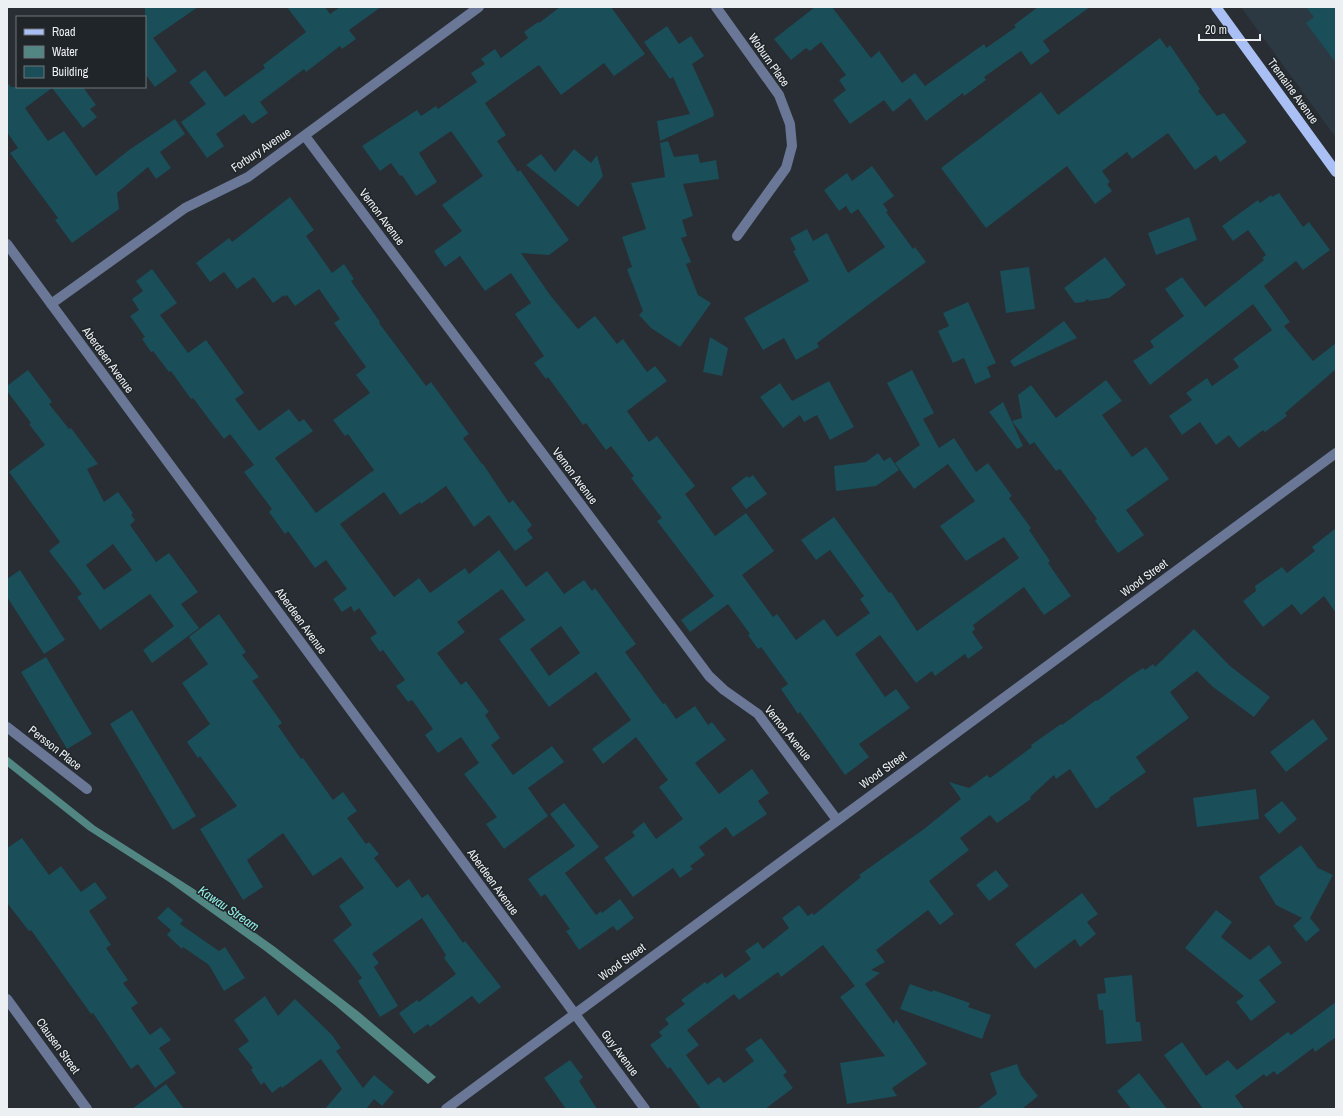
<svg xmlns="http://www.w3.org/2000/svg" width="1343" height="1116" font-family="'Archivo Narrow',sans-serif">
  <style>
    .built { fill: #2d3942 }
    .water { fill: #518682 }
    .building { fill: #1a4e59; fill-rule: evenodd }
    .lines { fill: none; stroke-linecap: round; stroke-linejoin: round }
    .minor { stroke: #6a7797; stroke-width: 10 }
    .major { stroke: #aac0f5; stroke-width: 10 }
    .labels { text-anchor: middle; stroke-width: 3; stroke-linejoin: round; paint-order: stroke }
    .street-label { font-size: 12px; fill: #ecf0f3; stroke: #1f2529 }
    .water-label { font-size: 13px; font-style: italic; fill: #94eee7; stroke: #1f2529 }
  </style>
  <rect width="100%" height="100%" fill="#282e33"/>
  <path class="built" d="M 1241,7 L 1336,7 L 1336,138 Z"/>
  <path class="water" d="M 7,756 L 95,826 L 194,889 L 275,947 L 359,1012 L 436,1077 L 428,1084 L 336,1006 L 265,951 L 169,882 L 88,830 L 7,766 Z"/>
  <path class="building" d="M 145,7 L 198,7 L 153,38 L 177,71 L 155,87 L 145,74 Z
    M 287,7 L 325,7 L 330,14 L 340,7 L 381,7 L 349,30 L 356,39 L 342,49 L 340,46 L 306,72 L 304,69 L 260,102 L 268,113 L 252,124 L 244,114 L 216,134 L 224,146 L 207,158 L 181,122 L 206,104 L 189,82 L 205,70 L 225,97 L 265,68 L 263,65 L 306,32 Z
    M 560,7 L 611,7 L 645,54 L 614,76 L 604,63 L 561,95 L 539,65 L 485,103 L 506,135 L 497,141 L 518,172 L 520,170 L 569,240 L 549,255 L 521,253 L 550,295 L 578,329 L 595,316 L 617,344 L 623,339 L 647,372 L 655,366 L 667,381 L 627,411 L 649,442 L 657,436 L 695,486 L 685,494 L 715,536 L 746,513 L 774,551 L 742,575 L 773,617 L 777,614 L 796,640 L 824,619 L 837,637 L 870,613 L 860,599 L 864,596 L 830,550 L 816,560 L 801,540 L 834,517 L 889,593 L 891,592 L 917,631 L 1019,558 L 1004,537 L 966,561 L 940,526 L 975,501 L 948,464 L 914,489 L 895,463 L 920,445 L 887,383 L 912,370 L 934,413 L 923,419 L 939,448 L 954,438 L 976,472 L 988,463 L 1012,496 L 1009,498 L 1031,528 L 1029,530 L 1050,561 L 1048,563 L 1071,596 L 1044,615 L 1024,587 L 973,625 L 975,629 L 972,632 L 983,648 L 968,659 L 965,654 L 935,676 L 932,671 L 916,683 L 880,635 L 855,654 L 885,697 L 896,689 L 910,708 L 859,744 L 869,757 L 845,775 L 800,712 L 798,714 L 781,689 L 788,684 L 761,647 L 758,649 L 748,635 L 750,634 L 728,604 L 690,632 L 681,620 L 714,596 L 657,521 L 662,518 L 631,478 L 634,476 L 611,446 L 606,450 L 586,423 L 583,425 L 548,377 L 546,379 L 534,363 L 544,356 L 515,314 L 531,303 L 511,273 L 485,291 L 460,256 L 445,267 L 434,251 L 462,231 L 442,205 L 483,176 L 451,131 L 419,153 L 437,182 L 416,196 L 402,175 L 400,176 L 391,163 L 380,171 L 362,146 L 417,110 L 421,116 L 436,106 L 438,109 L 477,82 L 471,73 L 485,64 L 481,59 L 495,49 L 501,58 L 528,38 L 524,32 L 538,22 L 539,23 Z
    M 815,7 L 832,7 L 871,58 L 879,51 L 902,83 L 915,73 L 925,86 L 984,44 L 986,48 L 1016,27 L 1014,25 L 1038,7 L 1090,7 L 1043,41 L 1050,51 L 1031,65 L 1021,51 L 984,77 L 986,80 L 964,96 L 963,93 L 926,121 L 910,98 L 893,112 L 884,100 L 850,124 L 833,100 L 846,90 L 839,80 L 846,75 L 821,42 L 810,51 L 806,48 L 791,60 L 774,39 Z
    M 1306,7 L 1336,7 L 1336,63 L 1306,23 L 1314,17 Z
    M 667,26 L 679,44 L 691,36 L 704,56 L 692,64 L 713,110 L 714,116 L 660,141 L 657,121 L 690,114 L 673,77 L 670,79 L 644,42 Z
    M 1160,38 L 1167,48 L 1170,45 L 1200,89 L 1198,91 L 1217,116 L 1224,113 L 1247,142 L 1220,162 L 1216,155 L 1195,170 L 1168,133 L 1132,159 L 1127,152 L 1102,171 L 1110,182 L 1107,184 L 1112,191 L 1095,204 L 1067,166 L 986,228 L 941,168 L 1041,92 L 1058,115 Z
    M 7,82 L 11,87 L 83,87 L 96,105 L 90,109 L 97,117 L 83,128 L 52,88 L 25,108 L 48,141 L 64,131 L 96,176 L 129,150 L 175,119 L 185,134 L 160,152 L 171,168 L 156,179 L 148,167 L 117,193 L 119,209 L 72,243 L 55,220 L 58,218 L 10,153 L 18,148 L 7,132 Z
    M 668,141 L 674,157 L 698,154 L 700,163 L 716,160 L 719,179 L 683,184 L 693,216 L 682,220 L 687,236 L 681,238 L 691,262 L 686,264 L 698,295 L 711,303 L 680,347 L 651,328 L 639,315 L 643,311 L 627,269 L 632,267 L 622,237 L 646,229 L 631,183 L 665,177 L 660,143 Z
    M 574,149 L 591,163 L 597,155 L 603,176 L 578,207 L 526,165 L 541,154 L 555,172 Z
    M 872,166 L 894,196 L 883,204 L 888,211 L 886,212 L 913,249 L 915,247 L 926,262 L 817,343 L 819,347 L 796,360 L 784,338 L 763,350 L 744,318 L 809,281 L 793,251 L 796,250 L 790,238 L 807,229 L 813,241 L 827,233 L 848,273 L 885,247 L 858,209 L 851,214 L 846,206 L 839,211 L 824,190 L 847,173 L 852,181 Z
    M 1279,193 L 1303,227 L 1309,222 L 1330,250 L 1303,270 L 1296,261 L 1264,286 L 1290,322 L 1284,326 L 1313,361 L 1336,343 L 1336,369 L 1285,413 L 1287,416 L 1265,432 L 1263,430 L 1239,448 L 1229,435 L 1216,445 L 1200,422 L 1182,435 L 1169,416 L 1192,400 L 1186,393 L 1207,378 L 1212,386 L 1239,367 L 1233,359 L 1272,330 L 1253,304 L 1150,385 L 1133,361 L 1154,347 L 1150,341 L 1184,316 L 1165,289 L 1182,277 L 1205,307 L 1264,260 L 1262,258 L 1266,255 L 1248,230 L 1233,241 L 1222,226 L 1258,200 L 1260,203 L 1271,195 L 1272,197 Z
    M 290,197 L 314,230 L 306,236 L 332,273 L 344,264 L 354,279 L 351,281 L 380,322 L 379,323 L 426,386 L 431,382 L 469,434 L 463,438 L 482,464 L 483,464 L 509,503 L 513,500 L 532,525 L 527,530 L 533,538 L 515,551 L 489,515 L 474,527 L 446,486 L 421,504 L 420,502 L 400,515 L 384,492 L 340,524 L 394,597 L 419,578 L 430,593 L 465,568 L 469,574 L 499,550 L 526,587 L 547,571 L 564,594 L 584,580 L 592,591 L 595,588 L 636,644 L 625,652 L 663,704 L 665,703 L 676,719 L 695,706 L 708,725 L 712,722 L 726,740 L 695,763 L 719,794 L 752,769 L 769,793 L 758,801 L 767,814 L 733,837 L 726,827 L 699,847 L 705,855 L 690,866 L 693,869 L 680,878 L 673,868 L 633,897 L 604,858 L 635,836 L 632,832 L 644,822 L 656,839 L 683,819 L 659,787 L 668,780 L 636,737 L 603,764 L 592,749 L 631,720 L 596,672 L 549,707 L 499,639 L 525,620 L 502,589 L 457,622 L 465,632 L 437,653 L 461,685 L 466,681 L 489,712 L 485,715 L 500,738 L 491,745 L 513,775 L 552,746 L 564,762 L 528,788 L 548,816 L 504,849 L 486,824 L 497,817 L 464,774 L 479,763 L 461,737 L 438,753 L 425,735 L 433,729 L 412,700 L 408,702 L 396,686 L 405,680 L 383,650 L 380,652 L 370,638 L 377,633 L 359,608 L 354,612 L 351,606 L 342,612 L 333,599 L 347,589 L 326,560 L 315,568 L 288,531 L 285,534 L 269,512 L 272,509 L 244,472 L 254,465 L 230,434 L 224,439 L 193,398 L 191,399 L 171,371 L 169,372 L 153,351 L 151,352 L 142,339 L 145,337 L 130,316 L 139,310 L 132,299 L 143,291 L 136,281 L 152,269 L 177,303 L 160,315 L 188,353 L 206,340 L 244,393 L 235,399 L 259,431 L 289,409 L 299,422 L 304,419 L 313,431 L 275,458 L 316,513 L 374,470 L 348,434 L 345,436 L 333,420 L 370,393 L 356,375 L 366,367 L 334,323 L 340,319 L 319,289 L 295,306 L 287,295 L 285,297 L 284,295 L 273,303 L 254,277 L 237,289 L 224,272 L 210,282 L 196,263 L 229,238 L 232,242 ZM 561,626 L 580,653 L 549,676 L 530,649 Z
    M 1189,217 L 1197,240 L 1156,255 L 1148,233 Z
    M 1105,257 L 1126,285 L 1109,298 L 1089,301 L 1088,299 L 1084,302 L 1075,303 L 1064,288 Z
    M 1029,267 L 1035,309 L 1006,313 L 1000,271 Z
    M 968,302 L 996,363 L 987,367 L 991,377 L 975,384 L 964,358 L 953,363 L 938,331 L 949,326 L 943,313 Z
    M 1064,321 L 1077,338 L 1014,367 L 1010,361 Z
    M 710,337 L 728,348 L 722,376 L 703,372 Z
    M 28,370 L 52,402 L 49,404 L 69,429 L 71,428 L 98,464 L 87,469 L 104,502 L 118,492 L 133,513 L 131,515 L 135,520 L 130,525 L 156,562 L 169,553 L 198,592 L 181,604 L 199,628 L 152,663 L 143,650 L 174,626 L 150,594 L 100,630 L 77,597 L 82,594 L 49,551 L 60,542 L 9,472 L 45,445 L 29,424 L 31,423 L 7,391 L 7,386 ZM 113,544 L 132,570 L 104,590 L 86,565 Z
    M 1106,380 L 1122,401 L 1102,415 L 1132,457 L 1146,447 L 1169,479 L 1126,510 L 1144,535 L 1118,553 L 1095,521 L 1097,519 L 1060,469 L 1056,471 L 1034,442 L 1030,445 L 1012,421 L 1022,418 L 1018,395 L 1031,385 L 1056,418 Z
    M 829,381 L 854,427 L 830,440 L 817,415 L 804,422 L 800,415 L 783,428 L 760,397 L 780,383 L 792,401 Z
    M 1003,402 L 1023,446 L 1017,449 L 989,412 Z
    M 878,453 L 884,461 L 890,457 L 899,470 L 876,486 L 836,491 L 834,466 L 866,462 Z
    M 753,475 L 767,494 L 746,509 L 731,488 L 747,476 L 749,478 Z
    M 1336,528 L 1336,613 L 1324,596 L 1301,615 L 1292,604 L 1263,627 L 1243,601 L 1256,591 L 1255,586 L 1282,567 L 1287,573 L 1315,551 L 1312,547 Z
    M 20,570 L 65,640 L 44,654 L 7,597 L 7,579 Z
    M 219,614 L 246,652 L 242,655 L 259,677 L 252,681 L 282,723 L 278,726 L 301,759 L 303,758 L 333,800 L 343,792 L 357,811 L 347,818 L 366,844 L 369,842 L 379,854 L 374,858 L 397,888 L 409,879 L 422,898 L 428,894 L 463,943 L 465,941 L 501,987 L 479,1004 L 472,996 L 430,1027 L 428,1024 L 414,1034 L 399,1013 L 417,1000 L 419,1002 L 456,974 L 444,958 L 446,955 L 422,918 L 372,954 L 379,963 L 374,967 L 398,1006 L 380,1017 L 358,981 L 362,978 L 333,940 L 352,925 L 339,906 L 364,888 L 341,857 L 313,876 L 283,833 L 247,860 L 263,887 L 243,900 L 200,829 L 237,806 L 200,756 L 198,758 L 187,742 L 210,724 L 182,683 L 208,664 L 189,637 Z
    M 1194,629 L 1230,666 L 1270,697 L 1254,717 L 1213,687 L 1197,671 L 1170,692 L 1189,718 L 1136,757 L 1146,772 L 1109,798 L 1110,799 L 1096,809 L 1070,769 L 1056,779 L 1054,775 L 1030,797 L 1031,799 L 997,823 L 990,815 L 960,838 L 969,850 L 929,881 L 954,914 L 940,925 L 928,910 L 876,950 L 885,962 L 871,970 L 880,973 L 865,984 L 894,1024 L 896,1019 L 927,1064 L 892,1088 L 897,1096 L 847,1104 L 840,1063 L 885,1056 L 840,997 L 855,986 L 823,945 L 781,977 L 778,972 L 739,1000 L 734,994 L 687,1030 L 699,1045 L 686,1055 L 708,1085 L 719,1077 L 724,1083 L 754,1061 L 745,1049 L 761,1038 L 787,1072 L 783,1075 L 793,1088 L 765,1109 L 701,1109 L 670,1067 L 668,1069 L 650,1045 L 662,1036 L 659,1032 L 669,1024 L 665,1019 L 685,1004 L 681,1000 L 705,982 L 707,984 L 722,973 L 725,978 L 751,959 L 745,951 L 758,942 L 763,949 L 789,928 L 782,918 L 799,905 L 808,916 L 812,913 L 814,915 L 861,877 L 859,875 L 924,829 L 961,799 L 949,782 L 969,788 L 987,775 L 990,778 L 1032,747 L 1031,745 L 1061,724 L 1062,725 L 1096,700 L 1097,701 L 1129,677 L 1143,668 L 1145,670 L 1153,664 L 1155,667 Z
    M 46,657 L 92,734 L 67,749 L 21,672 Z
    M 132,710 L 196,816 L 173,830 L 110,724 Z
    M 1313,719 L 1328,739 L 1286,772 L 1270,752 Z
    M 1256,789 L 1259,819 L 1197,827 L 1193,798 Z
    M 1282,801 L 1297,819 L 1279,834 L 1264,815 Z
    M 564,803 L 599,847 L 565,873 L 596,915 L 601,911 L 602,913 L 620,899 L 634,918 L 617,931 L 613,926 L 579,950 L 566,931 L 570,929 L 545,894 L 541,897 L 528,879 L 575,846 L 550,814 Z
    M 22,838 L 49,875 L 61,866 L 81,892 L 95,882 L 107,898 L 89,911 L 111,945 L 106,948 L 128,980 L 123,983 L 138,1003 L 131,1008 L 150,1035 L 161,1027 L 171,1040 L 159,1048 L 176,1073 L 155,1088 L 138,1064 L 131,1069 L 93,1013 L 91,1014 L 31,930 L 29,931 L 7,903 L 7,848 Z
    M 1301,845 L 1318,868 L 1333,875 L 1310,918 L 1320,930 L 1306,942 L 1293,926 L 1302,918 L 1276,905 L 1259,877 Z
    M 996,870 L 1009,886 L 989,901 L 976,885 Z
    M 1082,893 L 1098,914 L 1087,922 L 1096,934 L 1080,947 L 1075,939 L 1035,969 L 1015,944 Z
    M 168,907 L 183,920 L 180,924 L 219,951 L 225,947 L 245,978 L 224,991 L 209,965 L 183,947 L 182,949 L 167,935 L 171,930 L 157,918 Z
    M 1216,910 L 1232,922 L 1221,937 L 1250,960 L 1269,945 L 1282,963 L 1259,980 L 1276,1002 L 1251,1021 L 1236,1002 L 1244,996 L 1185,948 Z
    M 1132,975 L 1136,1022 L 1140,1022 L 1142,1041 L 1106,1044 L 1103,1010 L 1099,1010 L 1097,994 L 1106,993 L 1104,978 Z
    M 910,984 L 932,992 L 933,990 L 970,1003 L 968,1007 L 991,1015 L 982,1039 L 900,1009 Z
    M 265,996 L 278,1016 L 295,999 L 332,1035 L 341,1048 L 336,1051 L 363,1088 L 374,1075 L 394,1092 L 382,1106 L 374,1099 L 366,1109 L 325,1109 L 342,1089 L 321,1059 L 282,1088 L 281,1086 L 272,1093 L 264,1082 L 261,1085 L 251,1070 L 253,1068 L 238,1049 L 249,1041 L 234,1020 Z
    M 1336,1002 L 1336,1037 L 1315,1052 L 1313,1048 L 1277,1075 L 1274,1071 L 1266,1077 L 1264,1074 L 1235,1096 L 1244,1109 L 1203,1109 L 1164,1055 L 1182,1042 L 1206,1076 L 1228,1060 L 1237,1070 L 1288,1032 L 1291,1035 Z
    M 570,1060 L 583,1077 L 579,1081 L 597,1109 L 566,1109 L 544,1078 Z
    M 1017,1064 L 1021,1075 L 1038,1096 L 1022,1109 L 977,1109 L 997,1094 L 990,1073 Z
    M 1139,1073 L 1167,1109 L 1131,1109 L 1117,1091 Z
    M 166,1084 L 184,1109 L 132,1109 Z"/>
  <g class="lines">
    <path class="minor" d="M 716,7 L 779,95 L 790,124 L 792,146 L 786,168 L 737,236
      M 305,136 L 709,676 L 724,690 L 758,714 L 837,820
      M 7,244 L 645,1109
      M 51,304 L 185,208 L 248,177 L 479,7
      M 7,727 L 87,789
      M 7,999 L 87,1109
      M 446,1109 L 1336,453"/>
    <path class="major" d="M 1216,7 L 1336,172"/>
  </g>
  <g class="labels">
    <g class="street-label">
      <text transform="translate(769 60) rotate(55)" y="4">Woburn Place</text>
      <text transform="translate(1293 91) rotate(54)" y="4">Tremaine Avenue</text>
      <text transform="translate(261 150) rotate(-34)" y="4">Forbury Avenue</text>
      <text transform="translate(382 217) rotate(53)" y="4">Vernon Avenue</text>
      <text transform="translate(108 360) rotate(54)" y="4">Aberdeen Avenue</text>
      <text transform="translate(575 476) rotate(53)" y="4">Vernon Avenue</text>
      <text transform="translate(1144 578) rotate(-36)" y="4">Wood Street</text>
      <text transform="translate(301 621) rotate(54)" y="4">Aberdeen Avenue</text>
      <text transform="translate(788 733) rotate(51)" y="4">Vernon Avenue</text>
      <text transform="translate(55 748) rotate(38)" y="4">Persson Place</text>
      <text transform="translate(883 770) rotate(-36)" y="4">Wood Street</text>
      <text transform="translate(493 882) rotate(54)" y="4">Aberdeen Avenue</text>
      <text transform="translate(622 962) rotate(-36)" y="4">Wood Street</text>
      <text transform="translate(58 1046) rotate(54)" y="4">Clausen Street</text>
      <text transform="translate(620 1053) rotate(53)" y="4">Guy Avenue</text>
    </g>
    <g class="water-label">
      <text transform="translate(229 908) rotate(34)" y="5">Kawau Stream</text>
    </g>
  </g>
  <rect width="1343" height="1116" fill="none" stroke="#ecf0f3" stroke-width="16"/>
  <rect x="16" y="16" width="130" height="72" fill="#1f2529" stroke="#71767a"/>
  <rect x="24" y="29" width="20" height="6" fill="#aac0f5" stroke="#71767a"/>
  <text x="52" y="36" font-size="12" fill="#ecf0f3">Road</text>
  <rect x="24" y="46" width="20" height="12" fill="#518682" stroke="#71767a"/>
  <text x="52" y="56" font-size="12" fill="#ecf0f3">Water</text>
  <rect x="24" y="66" width="20" height="12" fill="#1a4e59" stroke="#71767a"/>
  <text x="52" y="76" font-size="12" fill="#ecf0f3">Building</text>
  <path d="M1199 34v6h61v-6" fill="none" stroke="#ecf0f3" stroke-width="2"/>
  <text x="1205" y="34" font-size="12" fill="#ecf0f3" stroke="#1f2529" stroke-width="3" paint-order="stroke">20 m</text>
</svg>
